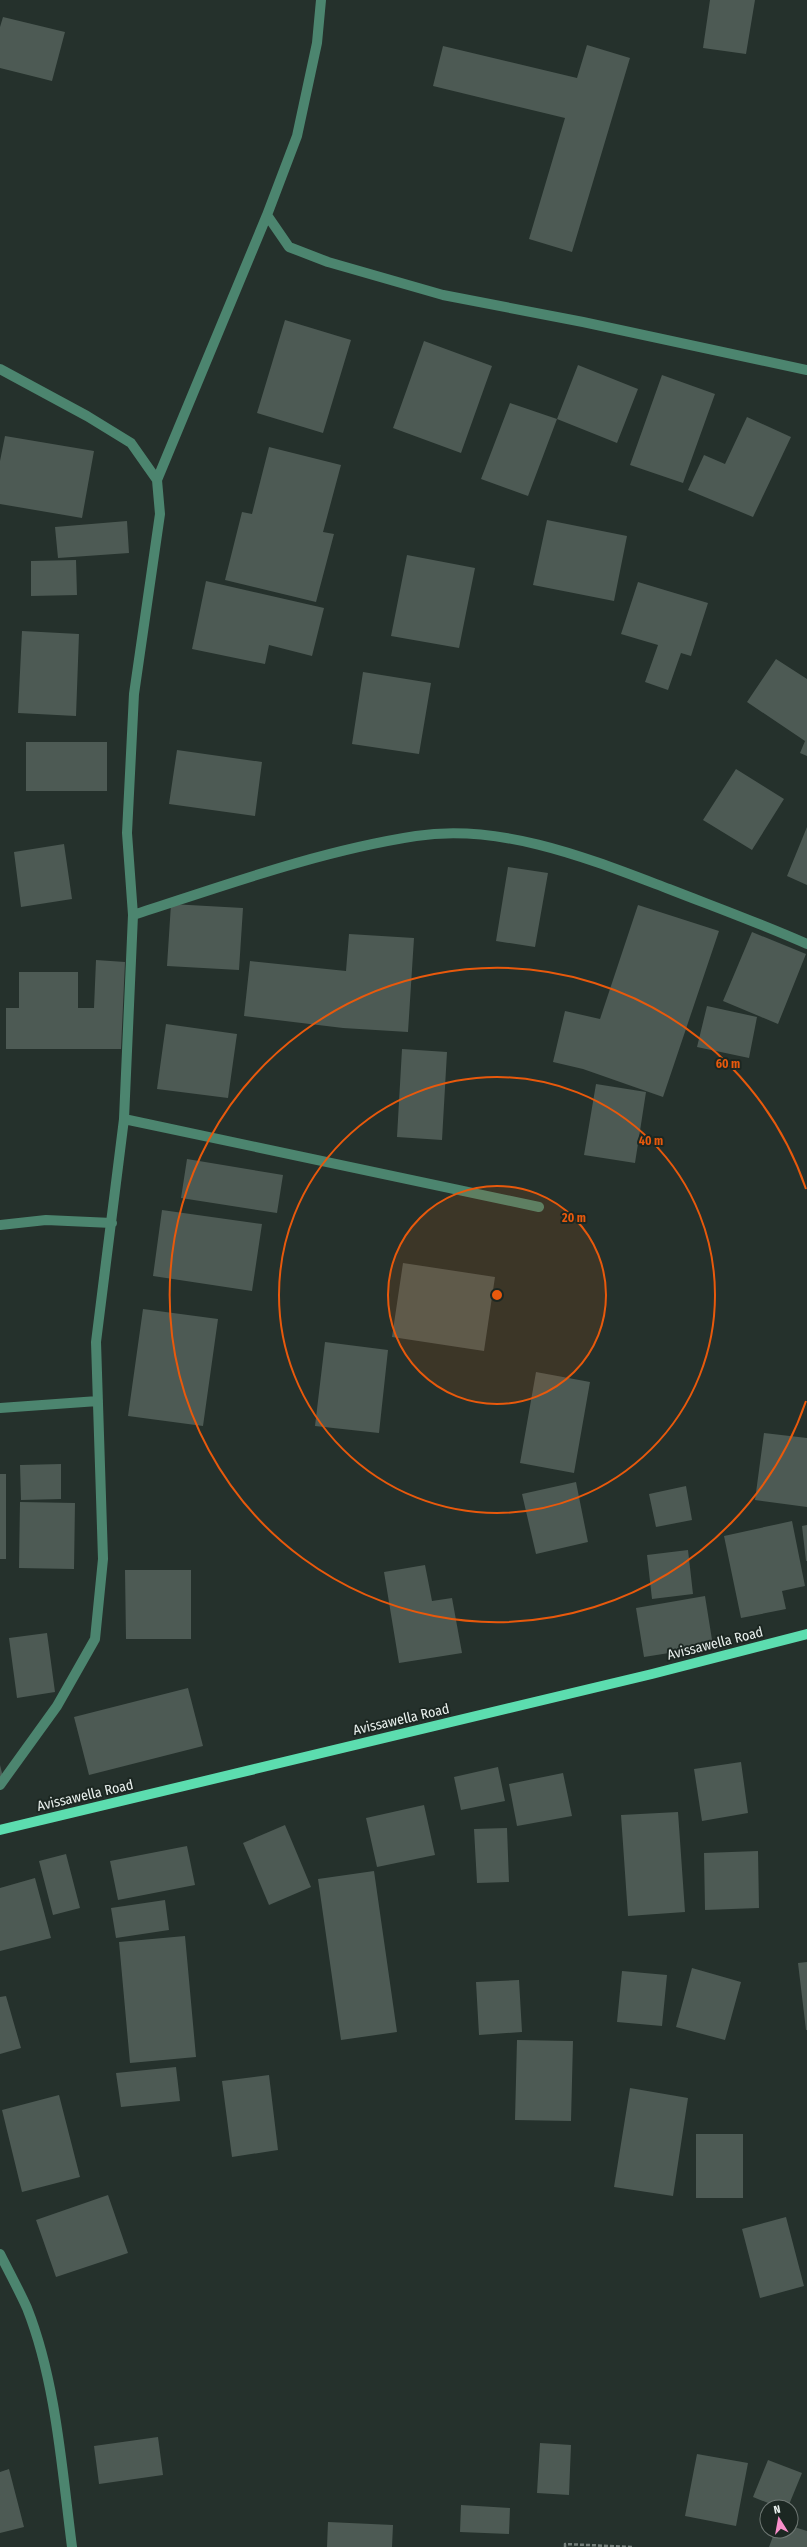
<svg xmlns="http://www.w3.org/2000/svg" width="807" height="2547" font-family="'Fira Sans Condensed',sans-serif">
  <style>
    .building { fill: #4d5a54 }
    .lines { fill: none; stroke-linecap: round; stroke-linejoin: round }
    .path { stroke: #737d79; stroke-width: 2.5; stroke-dasharray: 4 2; stroke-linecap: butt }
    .minor { stroke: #4c856f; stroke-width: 10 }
    .major { stroke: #5cddaf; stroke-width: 10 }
    .ring { fill: none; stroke: #e8590c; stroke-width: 2 }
    .labels { text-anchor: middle; stroke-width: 4; stroke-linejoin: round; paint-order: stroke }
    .street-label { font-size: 14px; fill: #e9f0ed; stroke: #1c2722 }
    .centre { fill: #e8590c; stroke: #1c2722; stroke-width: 2 }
    .ring-label { font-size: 12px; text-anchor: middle; font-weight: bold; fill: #e8590c; stroke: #1c2722; stroke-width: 4; stroke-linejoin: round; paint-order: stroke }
  </style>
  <rect width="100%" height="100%" fill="#25312c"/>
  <path class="building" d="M 710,0 L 755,0 L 746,54 L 703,48 Z
    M 3,17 L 65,32 L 52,81 L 0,68 L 0,27 Z
    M 587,45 L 630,58 L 572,252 L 529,239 L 565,118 L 433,86 L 443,46 L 577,78 Z
    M 285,320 L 351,340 L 323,433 L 257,413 Z
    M 424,341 L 492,366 L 461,453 L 393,428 Z
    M 578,365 L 638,389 L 617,443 L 557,419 Z
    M 662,375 L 715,394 L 683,483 L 630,465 Z
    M 510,403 L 557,419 L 528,496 L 481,479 Z
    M 747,417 L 791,437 L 753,517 L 688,490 L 704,455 L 725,464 Z
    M 5,436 L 94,451 L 82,518 L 0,504 L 0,461 Z
    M 269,447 L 341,465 L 323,532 L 334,534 L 316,602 L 225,580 L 242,512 L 252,514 Z
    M 547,520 L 627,536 L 614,601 L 533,585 Z
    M 127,521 L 129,553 L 58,558 L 55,527 Z
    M 407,555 L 475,568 L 459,648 L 391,636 Z
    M 76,560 L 77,595 L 31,596 L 31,561 Z
    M 206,581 L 324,608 L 312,656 L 269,645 L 265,664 L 192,649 Z
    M 638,582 L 708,603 L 691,656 L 681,653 L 668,690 L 645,682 L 658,645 L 621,634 Z
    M 22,631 L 79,634 L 76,716 L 18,713 Z
    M 776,659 L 807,679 L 807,756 L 800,753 L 805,741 L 747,702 Z
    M 363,672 L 431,683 L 419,754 L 352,744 Z
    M 26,742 L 107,742 L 107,791 L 26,791 Z
    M 177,750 L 262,762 L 255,816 L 169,804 Z
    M 736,769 L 784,799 L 752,850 L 703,820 Z
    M 807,827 L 807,885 L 787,876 Z
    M 64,844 L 72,899 L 21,907 L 14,852 Z
    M 508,867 L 548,873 L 535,947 L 496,941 Z
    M 171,904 L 243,908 L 239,970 L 167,966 Z
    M 638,905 L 719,931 L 663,1097 L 583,1069 L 553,1062 L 565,1011 L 600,1019 Z
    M 752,932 L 806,954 L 778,1024 L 723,1001 Z
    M 349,934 L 414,938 L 408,1032 L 343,1028 L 244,1016 L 250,961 L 346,971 Z
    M 96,960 L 125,962 L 121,1049 L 6,1049 L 6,1008 L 19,1008 L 19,972 L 78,972 L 78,1008 L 94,1008 Z
    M 707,1006 L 757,1017 L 749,1058 L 697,1047 Z
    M 166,1024 L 237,1034 L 228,1098 L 157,1089 Z
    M 402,1049 L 447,1052 L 442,1140 L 397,1137 Z
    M 596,1084 L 646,1092 L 635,1163 L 584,1155 Z
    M 187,1159 L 283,1175 L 277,1213 L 181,1198 Z
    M 162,1210 L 262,1224 L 252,1291 L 153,1276 Z
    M 403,1263 L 495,1277 L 484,1351 L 392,1337 Z
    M 143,1309 L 218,1319 L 203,1426 L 128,1416 Z
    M 325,1342 L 388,1350 L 379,1433 L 315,1426 Z
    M 536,1372 L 590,1382 L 574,1473 L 520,1463 Z
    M 764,1433 L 807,1438 L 807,1507 L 755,1500 Z
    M 61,1464 L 61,1499 L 21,1500 L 20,1465 Z
    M 0,1474 L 6,1474 L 6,1559 L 0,1559 Z
    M 576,1482 L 588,1542 L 536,1554 L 522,1494 Z
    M 686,1486 L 692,1520 L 656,1527 L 649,1494 Z
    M 20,1502 L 75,1503 L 74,1569 L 19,1568 Z
    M 792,1521 L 805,1586 L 782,1591 L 786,1609 L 741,1618 L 724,1536 Z
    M 807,1525 L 807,1561 L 806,1561 L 802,1526 Z
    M 688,1550 L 693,1594 L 652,1599 L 647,1555 Z
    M 425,1565 L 432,1601 L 452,1598 L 462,1653 L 399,1663 L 384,1572 Z
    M 125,1570 L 191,1570 L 191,1639 L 126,1639 Z
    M 705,1596 L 713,1646 L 644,1657 L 636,1608 Z
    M 47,1633 L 55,1692 L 17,1698 L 9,1638 Z
    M 188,1688 L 203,1746 L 89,1775 L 74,1717 Z
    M 741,1762 L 748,1813 L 702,1821 L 694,1769 Z
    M 0,1765 L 3,1777 L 0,1778 Z
    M 498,1767 L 505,1801 L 461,1810 L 454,1777 Z
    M 563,1773 L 572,1816 L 517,1826 L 509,1784 Z
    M 424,1805 L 435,1855 L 377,1867 L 366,1818 Z
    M 678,1812 L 685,1912 L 628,1916 L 621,1815 Z
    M 285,1825 L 311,1887 L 269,1905 L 243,1843 Z
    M 507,1828 L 509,1882 L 477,1883 L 474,1829 Z
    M 187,1846 L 195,1885 L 118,1900 L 110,1861 Z
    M 758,1851 L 759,1908 L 705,1910 L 704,1853 Z
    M 66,1854 L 80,1908 L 53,1915 L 39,1861 Z
    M 374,1871 L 397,2032 L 341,2040 L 318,1879 Z
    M 35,1878 L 51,1938 L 0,1951 L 0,1888 Z
    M 165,1900 L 169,1930 L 116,1938 L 111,1908 Z
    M 185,1936 L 196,2057 L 130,2063 L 119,1942 Z
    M 807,1962 L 807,2030 L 806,2030 L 798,1963 Z
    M 692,1968 L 741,1982 L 725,2040 L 676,2027 Z
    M 622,1971 L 667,1975 L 662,2026 L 617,2022 Z
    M 519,1980 L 522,2032 L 479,2035 L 476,1982 Z
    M 6,1996 L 21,2048 L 0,2054 L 0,1997 Z
    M 517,2040 L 573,2041 L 571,2121 L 515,2120 Z
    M 176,2067 L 180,2101 L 121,2107 L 116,2073 Z
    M 269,2075 L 278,2150 L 232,2157 L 222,2081 Z
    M 630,2088 L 688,2098 L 673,2196 L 614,2187 Z
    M 59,2095 L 80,2177 L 22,2192 L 2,2110 Z
    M 696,2134 L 743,2134 L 743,2198 L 696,2198 Z
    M 108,2195 L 128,2253 L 56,2277 L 36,2220 Z
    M 786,2217 L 804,2286 L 760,2298 L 742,2229 Z
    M 158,2437 L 163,2475 L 99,2484 L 94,2446 Z
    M 540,2443 L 571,2445 L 569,2495 L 537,2493 Z
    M 697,2454 L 748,2463 L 736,2526 L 685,2516 Z
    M 768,2460 L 802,2473 L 788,2507 L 778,2507 L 753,2497 Z
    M 9,2469 L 24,2527 L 0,2533 L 0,2472 Z
    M 461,2505 L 510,2508 L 509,2534 L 460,2532 Z
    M 328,2522 L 393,2525 L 392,2547 L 327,2547 Z
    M 791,2526 L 807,2531 L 807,2547 L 769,2547 L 775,2531 L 791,2531 Z"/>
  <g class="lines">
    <path class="path" d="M 565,2547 L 565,2544 L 633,2547"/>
    <path class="minor" d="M 321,0 L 317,43 L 297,136 L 267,215 L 289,247 L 328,262 L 443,295 L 583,322 L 807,370
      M 0,369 L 87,416 L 131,443 L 157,480 L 160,514 L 134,694 L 127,833 L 133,915 L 124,1119 L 96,1342 L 103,1559 L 95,1639 L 57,1706 L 0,1785
      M 157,480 L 267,215
      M 133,915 C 226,885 319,851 416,836 C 503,823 590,859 669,889 C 715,907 762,924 807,944
      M 124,1119 L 539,1207
      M 0,1225 L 46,1220 L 112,1223
      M 0,1408 L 98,1401
      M 0,2254 C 9,2272 19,2290 27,2308 C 56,2381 62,2470 72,2547"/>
    <path class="major" d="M 0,1830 L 652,1674 L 807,1634"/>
  </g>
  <circle cx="497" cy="1295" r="109" fill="#e8590c" fill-opacity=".12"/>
  <g class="ring">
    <circle cx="497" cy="1295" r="109"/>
    <circle cx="497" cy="1295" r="218"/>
    <path d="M806 1401A327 327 0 1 1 806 1189"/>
  </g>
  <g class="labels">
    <g class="street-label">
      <text transform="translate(715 1643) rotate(-14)" y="5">Avissawella Road</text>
      <text transform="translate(401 1719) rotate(-13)" y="5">Avissawella Road</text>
      <text transform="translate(85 1795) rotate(-13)" y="5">Avissawella Road</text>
    </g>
  </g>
  <circle cx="497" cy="1295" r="6" class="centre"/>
  <g class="ring-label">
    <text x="728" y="1068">60 m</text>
    <text x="651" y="1145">40 m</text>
    <text x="574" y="1222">20 m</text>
  </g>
  <g transform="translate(779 2519) rotate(349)"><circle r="19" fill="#1c2722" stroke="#6e7773"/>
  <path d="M0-3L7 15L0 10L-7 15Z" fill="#f98fca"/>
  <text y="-6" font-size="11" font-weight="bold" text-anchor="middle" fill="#e9f0ed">N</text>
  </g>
</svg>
